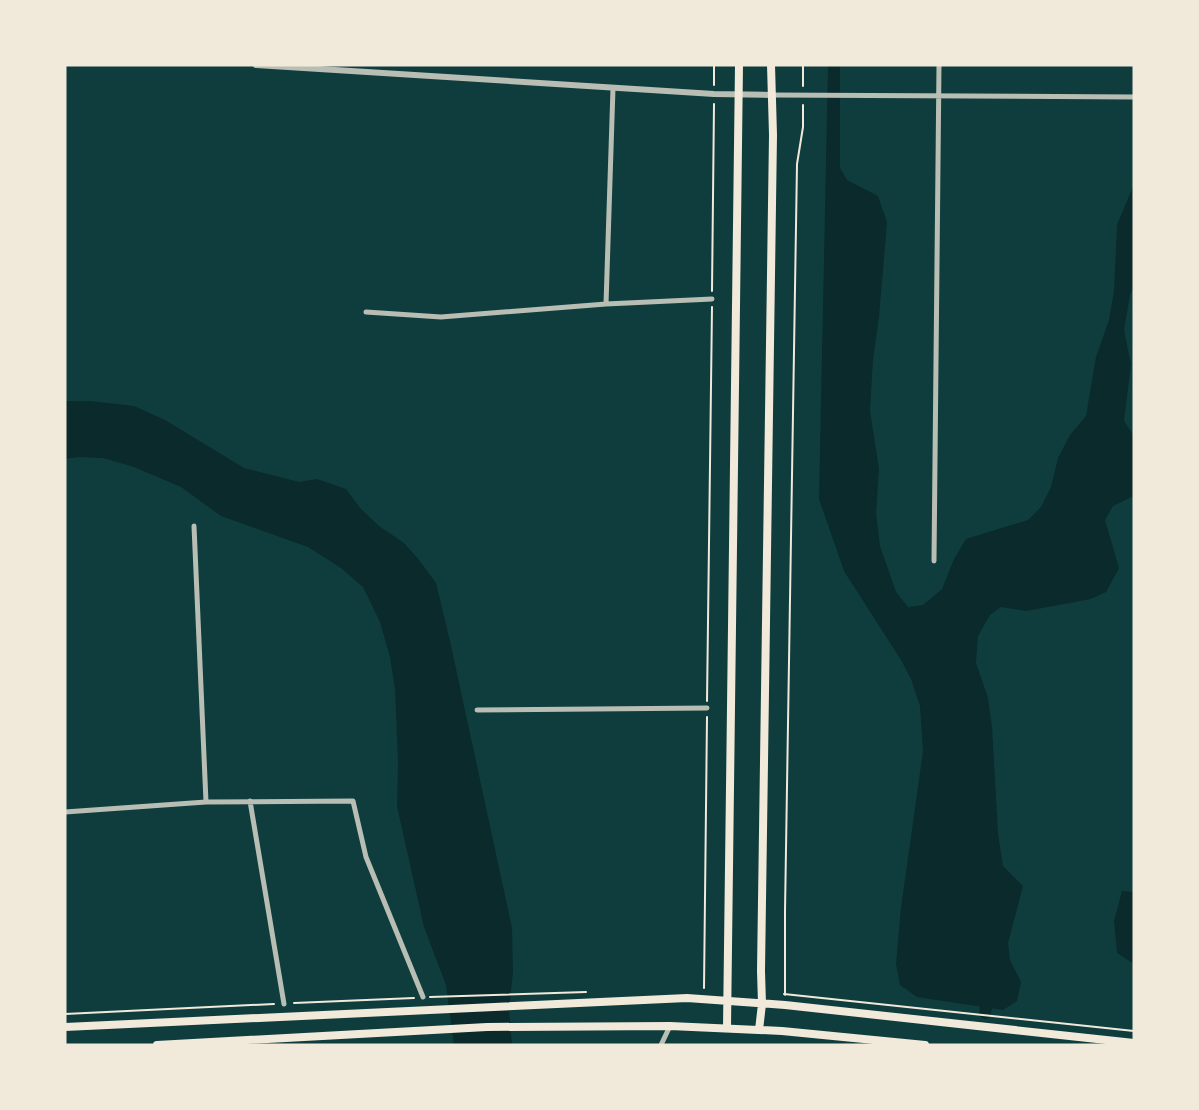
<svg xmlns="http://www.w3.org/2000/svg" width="1199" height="1110" font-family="Lato,sans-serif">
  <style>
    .water { fill: #0a2a2b }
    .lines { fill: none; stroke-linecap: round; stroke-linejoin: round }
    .canal { stroke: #0a2a2b; stroke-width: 12 }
    .path { stroke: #f1e9da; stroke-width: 2 }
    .minor { stroke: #b8beb3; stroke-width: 5 }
    .tertiary { stroke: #b8beb3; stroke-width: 6 }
    .primary { stroke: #f1e9da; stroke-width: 8 }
  </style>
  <rect width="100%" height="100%" fill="#0f3d3e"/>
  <path class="water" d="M 828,65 L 840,65 L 840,168 L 847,180 L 878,196 L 887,222 L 879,317 L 873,359 L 870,411 L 879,469 L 876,513 L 880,546 L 896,592 L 908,607 L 923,605 L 942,589 L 954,559 L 966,539 L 1028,520 L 1041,507 L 1051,487 L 1058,458 L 1070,435 L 1086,416 L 1096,357 L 1109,320 L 1114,291 L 1117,225 L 1134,184 L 1134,286 L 1130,295 L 1124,330 L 1131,364 L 1124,421 L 1134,436 L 1134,496 L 1113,506 L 1105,520 L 1119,568 L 1106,592 L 1091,599 L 1026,611 L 1001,607 L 990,615 L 978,636 L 976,663 L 988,698 L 992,727 L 998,834 L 1003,866 L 1023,886 L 1008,943 L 1010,960 L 1021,982 L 1017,1001 L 1003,1010 L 917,997 L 900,985 L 896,964 L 901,908 L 923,751 L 920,706 L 911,679 L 901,660 L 844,571 L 819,499 Z
    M 65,401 L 90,401 L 134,406 L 165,420 L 244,468 L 299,482 L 317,479 L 346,489 L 360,508 L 379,526 L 404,543 L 419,560 L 436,583 L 450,641 L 512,928 L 513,972 L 509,1010 L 512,1045 L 454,1045 L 446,985 L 424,927 L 397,806 L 398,761 L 395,689 L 390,657 L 380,622 L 363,587 L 341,568 L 308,547 L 221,516 L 181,487 L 134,467 L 103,458 L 79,457 L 65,459 Z
    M 1122,891 L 1134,892 L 1134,964 L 1117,953 L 1114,921 Z"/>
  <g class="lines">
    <path class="canal" d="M 985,1013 L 986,1007"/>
    <path class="path" d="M 803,65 L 803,86
      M 714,85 L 714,65
      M 712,291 L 714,104
      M 707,701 L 712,307
      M 704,988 L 707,717
      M 784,994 L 1134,1031
      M 785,995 L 785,911 L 797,164 L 803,127 L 803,105
      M 430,997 L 586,992
      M 294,1003 L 414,998
      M 65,1014 L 274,1004"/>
    <path class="minor" d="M 772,95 L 1134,97
      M 606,304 L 613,88
      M 366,312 L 441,317 L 606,304 L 712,299
      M 934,561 L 939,65
      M 477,710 L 707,708
      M 250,801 L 284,1004
      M 206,802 L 353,801 L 366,857 L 423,997
      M 65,812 L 206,802 L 194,526
      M 661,1045 L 670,1026"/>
    <path class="tertiary" d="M 256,65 L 714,94 L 772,95"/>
    <path class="primary" d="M 65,1027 L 687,998 L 785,1005 L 1134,1043
      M 727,1028 L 739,65
      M 759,1030 L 762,1004 L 761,971 L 773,135 L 771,65
      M 157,1045 L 487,1027 L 670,1026 L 782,1031 L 925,1045"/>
  </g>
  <rect width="1199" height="1110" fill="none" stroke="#f1e9da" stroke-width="133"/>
</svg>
